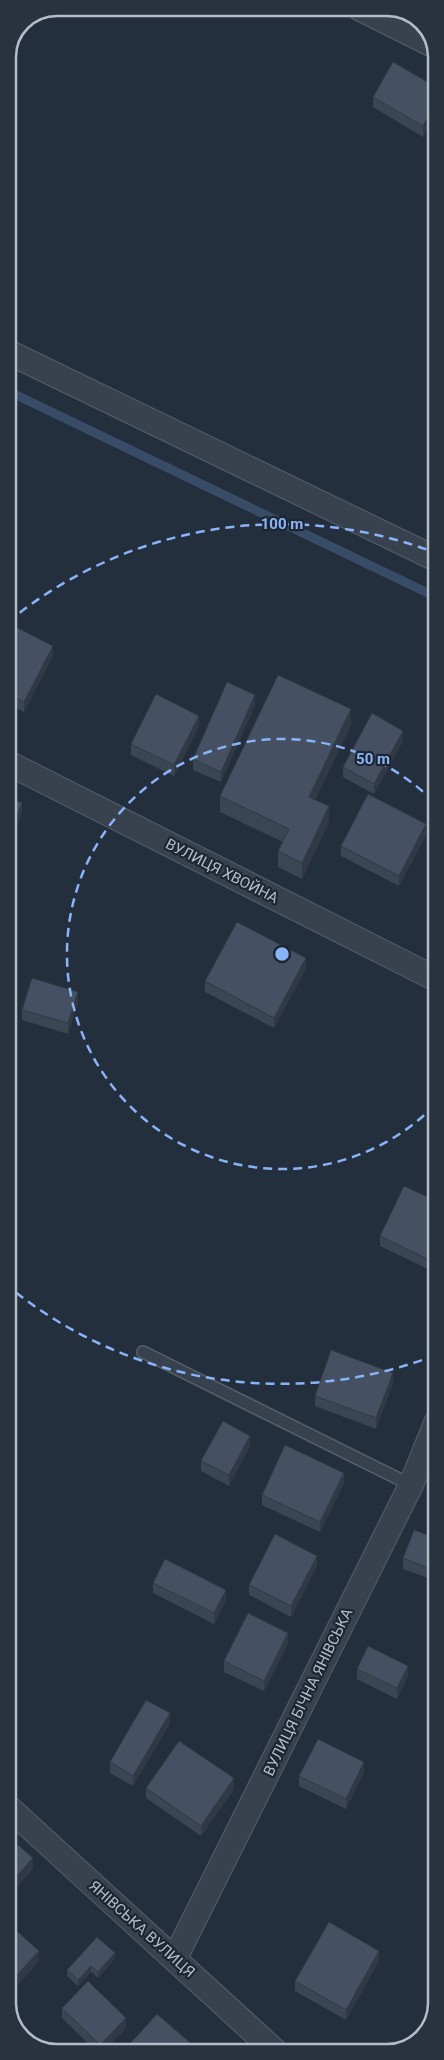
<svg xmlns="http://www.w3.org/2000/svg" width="444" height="2060" font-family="Roboto,sans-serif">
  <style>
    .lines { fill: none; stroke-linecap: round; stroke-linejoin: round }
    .stream { stroke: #394c67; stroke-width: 9 }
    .lane-casing { stroke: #565f6c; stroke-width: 14 }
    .street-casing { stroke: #565f6c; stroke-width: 26 }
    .lane { stroke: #38414e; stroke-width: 11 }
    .street { stroke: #38414e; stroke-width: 24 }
    .wall { fill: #3b4654 }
    .shaded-wall { fill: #303945 }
    .building { fill: #455162; stroke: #303945 }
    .ring { fill: none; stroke: #8ab4f8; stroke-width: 2.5; stroke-dasharray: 9 6 }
    .labels { text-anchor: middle; stroke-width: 4.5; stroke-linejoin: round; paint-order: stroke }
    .street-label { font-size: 15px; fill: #b4bcc9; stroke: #1d2633 }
    .rim { fill: none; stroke: #b4bcc9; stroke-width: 2.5 }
    .centre { fill: #8ab4f8; stroke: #1d2633; stroke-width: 2.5 }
    .ring-label { font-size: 15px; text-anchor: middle; font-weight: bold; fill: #8ab4f8; stroke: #1d2633; stroke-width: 4.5; stroke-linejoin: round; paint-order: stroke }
  </style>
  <rect width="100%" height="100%" fill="#242f3e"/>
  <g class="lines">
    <path class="stream" d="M 8,391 L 436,597"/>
    <g class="lane-casing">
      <path id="lane" d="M 143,1352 L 411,1485"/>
    </g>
    <g class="street-casing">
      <path id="street" d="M 359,8 L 433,45
        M 8,352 L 436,559
        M 8,763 L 436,979
        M 8,1807 L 276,2052
        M 175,1958 L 411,1485 L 436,1423"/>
    </g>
    <use href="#lane" class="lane"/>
    <use href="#street" class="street"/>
  </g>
  <path class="wall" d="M 436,87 L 436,114 L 423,137 L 373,107 L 373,97 Z
    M 8,623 L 53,656 L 24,712 L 8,704 Z
    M 255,705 L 221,782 L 193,770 L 193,759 Z
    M 351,725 L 315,800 L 329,822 L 302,879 L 278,867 L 278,851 L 283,842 L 220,812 L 220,796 Z
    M 199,726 L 174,776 L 131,755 L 131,744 Z
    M 403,741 L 374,794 L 343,777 L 343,767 Z
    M 426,835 L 399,886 L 341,856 L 341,846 Z
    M 306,968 L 274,1028 L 205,992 L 205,981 Z
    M 78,1002 L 68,1034 L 22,1020 L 22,1010 Z
    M 436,1201 L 436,1273 L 380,1246 L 380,1236 Z
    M 393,1383 L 376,1429 L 315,1406 L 315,1396 Z
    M 250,1446 L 229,1486 L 201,1471 L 201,1461 Z
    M 344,1483 L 320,1532 L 262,1505 L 262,1495 Z
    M 436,1538 L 436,1581 L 403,1569 L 403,1558 Z
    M 317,1566 L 291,1617 L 249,1595 L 249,1585 Z
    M 153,1583 L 226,1600 L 214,1624 L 153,1593 Z
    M 288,1643 L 264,1691 L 224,1672 L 224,1661 Z
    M 357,1669 L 408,1676 L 397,1699 L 357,1679 Z
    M 170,1723 L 133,1786 L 110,1773 L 110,1762 Z
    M 364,1772 L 346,1809 L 299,1786 L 299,1776 Z
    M 146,1788 L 234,1789 L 201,1836 L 146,1798 Z
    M 8,1923 L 39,1961 L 17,1986 L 8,1978 Z
    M 115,1958 L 98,1978 L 91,1972 L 78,1986 L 67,1976 L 67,1970 Z
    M 379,1961 L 346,2020 L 295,1991 L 295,1981 Z
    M 62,2008 L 126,2028 L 102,2052 L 97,2052 L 62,2018 Z"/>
  <path class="shaded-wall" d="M 436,104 L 436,114 L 423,137 L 423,126 Z
    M 53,646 L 53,656 L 24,712 L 24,702 Z
    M 255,695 L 255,705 L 221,782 L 221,772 Z
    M 351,709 L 351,725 L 309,813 L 309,797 Z
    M 199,716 L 199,726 L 174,776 L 174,765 Z
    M 403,731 L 403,741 L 374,794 L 374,784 Z
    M 22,803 L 22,814 L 8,847 L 8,837 Z
    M 329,806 L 329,822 L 302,879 L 302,863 Z
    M 426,824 L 426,835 L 399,886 L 399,876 Z
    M 306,958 L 306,968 L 274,1028 L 274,1018 Z
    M 78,992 L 78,1002 L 68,1034 L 68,1023 Z
    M 393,1373 L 393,1383 L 376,1429 L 376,1418 Z
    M 250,1436 L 250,1446 L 229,1486 L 229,1475 Z
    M 344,1473 L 344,1483 L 320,1532 L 320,1522 Z
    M 317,1556 L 317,1566 L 291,1617 L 291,1606 Z
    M 226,1590 L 226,1600 L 214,1624 L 214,1613 Z
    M 288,1633 L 288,1643 L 264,1691 L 264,1681 Z
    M 408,1666 L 408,1676 L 397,1699 L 397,1688 Z
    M 170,1713 L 170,1723 L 133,1786 L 133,1776 Z
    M 364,1762 L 364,1772 L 346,1809 L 346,1799 Z
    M 234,1778 L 234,1789 L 201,1836 L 201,1826 Z
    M 33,1858 L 33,1869 L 8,1897 L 8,1886 Z
    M 39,1951 L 39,1961 L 17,1986 L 17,1975 Z
    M 379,1951 L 379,1961 L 346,2020 L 346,2010 Z
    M 115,1953 L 115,1958 L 98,1978 L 98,1972 Z
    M 91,1966 L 91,1972 L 78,1986 L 78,1980 Z
    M 126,2018 L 126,2028 L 102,2052 L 100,2052 L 100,2045 Z
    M 194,2046 L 194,2052 L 188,2052 Z"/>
  <path class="building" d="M 393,62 L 436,87 L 436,104 L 423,126 L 373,97 Z
    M 8,623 L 53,646 L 24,702 L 8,694 Z
    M 278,675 L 351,709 L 309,797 L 329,806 L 302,863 L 278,851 L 289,829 L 220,796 Z
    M 227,682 L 255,695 L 221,772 L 193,759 Z
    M 156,694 L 199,716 L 174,765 L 131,744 Z
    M 372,713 L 403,731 L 374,784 L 343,767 Z
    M 368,794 L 426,824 L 399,876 L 341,846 Z
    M 8,797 L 22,803 L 8,837 Z
    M 237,922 L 306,958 L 274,1018 L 205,981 Z
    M 32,978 L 78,992 L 68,1023 L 22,1010 Z
    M 404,1186 L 436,1201 L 436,1263 L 380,1236 Z
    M 331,1350 L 393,1373 L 376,1418 L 315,1396 Z
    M 223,1421 L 250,1436 L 229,1475 L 201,1461 Z
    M 285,1445 L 344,1473 L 320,1522 L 262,1495 Z
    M 414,1530 L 436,1538 L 436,1571 L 403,1558 Z
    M 275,1534 L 317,1556 L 291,1606 L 249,1585 Z
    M 165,1559 L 226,1590 L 214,1613 L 153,1583 Z
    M 248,1613 L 288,1633 L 264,1681 L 224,1661 Z
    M 368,1646 L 408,1666 L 397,1688 L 357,1669 Z
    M 146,1700 L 170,1713 L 133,1776 L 110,1762 Z
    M 318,1739 L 364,1762 L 346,1799 L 299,1776 Z
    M 179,1741 L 234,1778 L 201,1826 L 146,1788 Z
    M 8,1836 L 33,1858 L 8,1886 Z
    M 329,1922 L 379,1951 L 346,2010 L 295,1981 Z
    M 8,1923 L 39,1951 L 17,1975 L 8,1967 Z
    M 97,1937 L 115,1953 L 98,1972 L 91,1966 L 78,1980 L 67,1970 Z
    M 88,1981 L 126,2018 L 100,2045 L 62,2008 Z
    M 157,2014 L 194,2046 L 188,2052 L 131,2052 L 126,2048 Z"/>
  <g class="ring">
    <path d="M435 1105A215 215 0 1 1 435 803"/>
    <path d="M436 1355A430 430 0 0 1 8 1286M8 622A430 430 0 0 1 436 553"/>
  </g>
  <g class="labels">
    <g class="street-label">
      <text transform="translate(222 871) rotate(27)" y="5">ВУЛИЦЯ ХВОЙНА</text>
      <text transform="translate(308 1692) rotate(-64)" y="5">ВУЛИЦЯ БІЧНА ЯНІВСЬКА</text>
      <text transform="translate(142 1929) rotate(42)" y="5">ЯНІВСЬКА ВУЛИЦЯ</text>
    </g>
  </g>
  <path d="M0 0H444V2060H0ZM57 16H387A41 41 0 0 1 428 57V2003A41 41 0 0 1 387 2044H57A41 41 0 0 1 16 2003V57A41 41 0 0 1 57 16Z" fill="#29323f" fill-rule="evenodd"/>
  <path class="rim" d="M57 16H387A41 41 0 0 1 428 57V2003A41 41 0 0 1 387 2044H57A41 41 0 0 1 16 2003V57A41 41 0 0 1 57 16Z"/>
  <circle cx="282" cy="954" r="8" class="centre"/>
  <g class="ring-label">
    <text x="282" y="529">100 m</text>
    <text x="373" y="764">50 m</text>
  </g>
</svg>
